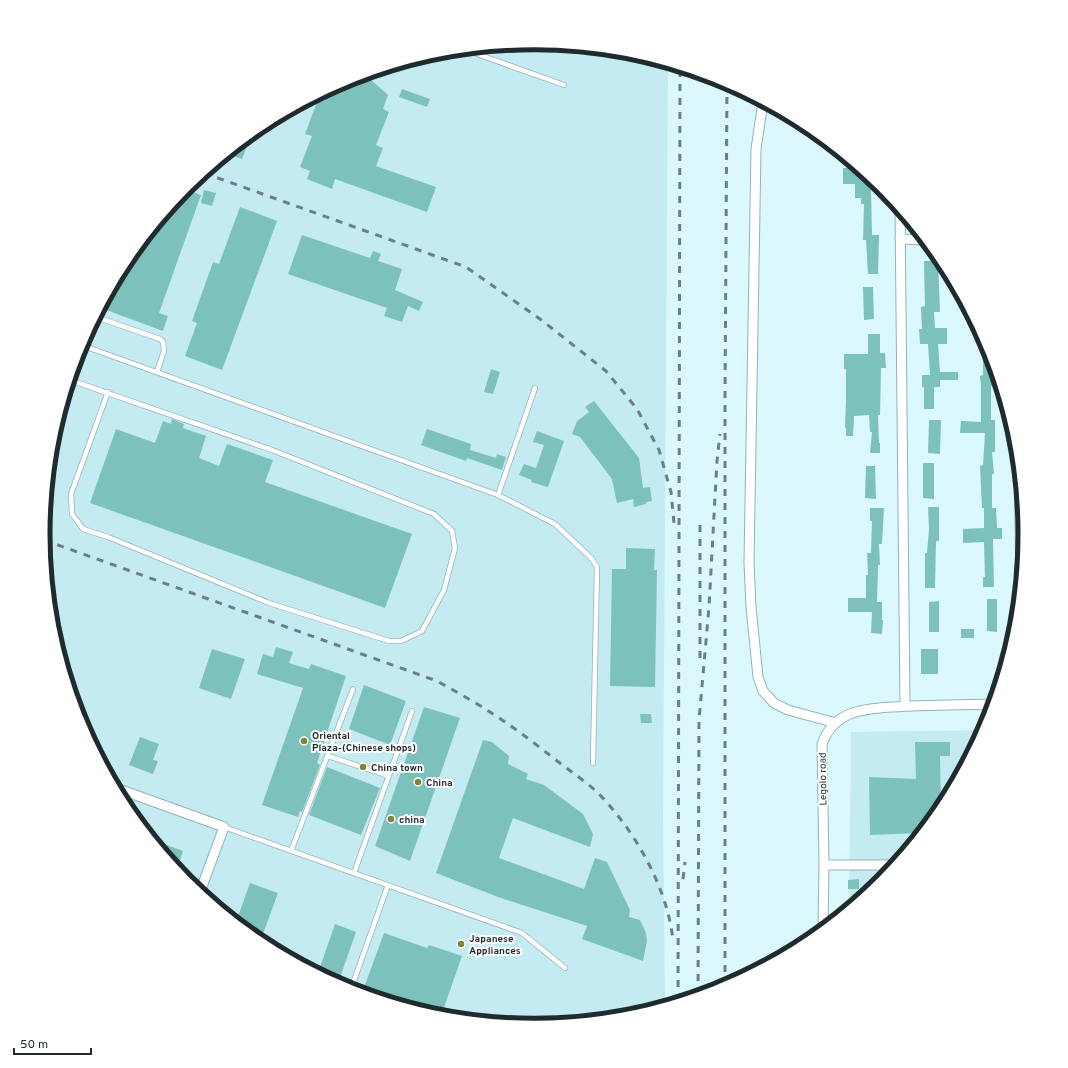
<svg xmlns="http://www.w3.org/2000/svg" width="1068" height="1068" font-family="Overpass,sans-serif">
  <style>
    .built { fill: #c4ebf2 }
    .building { fill: #7dc1bd }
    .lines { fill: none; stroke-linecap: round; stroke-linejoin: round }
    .lane-casing { stroke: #95b2b7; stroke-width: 6 }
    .street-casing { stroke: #95b2b7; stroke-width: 11 }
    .lane { stroke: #fff; stroke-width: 4.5 }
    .street { stroke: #fff; stroke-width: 9 }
    .rail { stroke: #6c7f83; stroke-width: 3; stroke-dasharray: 7 7; stroke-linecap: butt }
    .poi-dot { fill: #7f8734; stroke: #fff; stroke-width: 1.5 }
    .labels { text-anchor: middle; stroke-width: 4; stroke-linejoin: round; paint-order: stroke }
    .poi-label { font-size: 10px; font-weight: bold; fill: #1f2b2d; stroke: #fff; text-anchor: start }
    .street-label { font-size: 10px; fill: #1f2b2d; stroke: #fff }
    .rim { fill: none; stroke: #1f2b2d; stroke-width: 5 }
  </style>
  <rect width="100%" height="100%" fill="#daf8fe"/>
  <path class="built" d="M 534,43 L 630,52 L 668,64 L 663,817 L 665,1005 L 630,1016 L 534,1025 L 438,1016 L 346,988 L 261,942 L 187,881 L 126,807 L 80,722 L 52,630 L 43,534 L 52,438 L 80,346 L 126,261 L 187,187 L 261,126 L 346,80 L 438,52 Z
    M 983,730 L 942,807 L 881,881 L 849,908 L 851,732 Z"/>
  <path class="building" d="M 353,78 L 369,78 L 388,95 L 383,109 L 389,112 L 376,145 L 383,148 L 376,166 L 436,187 L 427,212 L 335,179 L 332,189 L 307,179 L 310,171 L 300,167 L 312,136 L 305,134 L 317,102 L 324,101 L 329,90 Z
    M 402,89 L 430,99 L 427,107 L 399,97 Z
    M 252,134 L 242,159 L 227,154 Z
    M 843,168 L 858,168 L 869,177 L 869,189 L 871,189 L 872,235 L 879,235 L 878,274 L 868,274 L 866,240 L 863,240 L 864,204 L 861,204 L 861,198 L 855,198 L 855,184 L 843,184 Z
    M 185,189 L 201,195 L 159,313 L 168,316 L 163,331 L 101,308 L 109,293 L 111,294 L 118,275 L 126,261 Z
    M 204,190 L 216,193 L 212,206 L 201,203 Z
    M 240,207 L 277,221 L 222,370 L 185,356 L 197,323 L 192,321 L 213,262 L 219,264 Z
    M 302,235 L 370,258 L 373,251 L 381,254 L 378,261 L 402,269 L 395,290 L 423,302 L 419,311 L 408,306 L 402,322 L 384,316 L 387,308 L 288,274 Z
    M 924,261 L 938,261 L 940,312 L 934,312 L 935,328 L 947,328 L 947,344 L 938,344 L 940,372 L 958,372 L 958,380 L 940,380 L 940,387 L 934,387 L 934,409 L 924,409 L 924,387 L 922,387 L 922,375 L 930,375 L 928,344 L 920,344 L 919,329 L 922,329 L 921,307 L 925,306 Z
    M 863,287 L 873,287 L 874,319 L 864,320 Z
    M 868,334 L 880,334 L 880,353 L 885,353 L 886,368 L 881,368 L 880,415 L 878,415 L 879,443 L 880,443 L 880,453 L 870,453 L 872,432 L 870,432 L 869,415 L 854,416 L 853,436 L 846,436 L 846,428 L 845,428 L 846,399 L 846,369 L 844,369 L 844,354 L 868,354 Z
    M 983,353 L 990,353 L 993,363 L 991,363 L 993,386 L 991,386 L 991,420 L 995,420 L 995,452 L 992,452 L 994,474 L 992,474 L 992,508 L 982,508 L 980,466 L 983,465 L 985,433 L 960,433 L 961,421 L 981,422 L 981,386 L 980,376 L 983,375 Z
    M 491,369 L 500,372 L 493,394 L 484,392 Z
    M 594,401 L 639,458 L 643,488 L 650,487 L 652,501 L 646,502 L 646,504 L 634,507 L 633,499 L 617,503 L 612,479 L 580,437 L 572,434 L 577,421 L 589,412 L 585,407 Z
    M 172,419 L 184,424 L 183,428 L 206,436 L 199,458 L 219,466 L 227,444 L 273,460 L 265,482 L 412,534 L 385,608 L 90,503 L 116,429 L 155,443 L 163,421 L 171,424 Z
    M 929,420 L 941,420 L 940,454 L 928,453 Z
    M 427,429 L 471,444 L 470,450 L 496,458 L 497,454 L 506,457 L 502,470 L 467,458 L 466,461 L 421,445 Z
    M 537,431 L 564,441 L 548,487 L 531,482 L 532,480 L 519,475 L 524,464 L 536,468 L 544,445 L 533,442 Z
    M 923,463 L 934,463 L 934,499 L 923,498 Z
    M 866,466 L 875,466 L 876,499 L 865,498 Z
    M 928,507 L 939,507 L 939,541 L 936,541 L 935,588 L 925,588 L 925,553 L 927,553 L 929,529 Z
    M 870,508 L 884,508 L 882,544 L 879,544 L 880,565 L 878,565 L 877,602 L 882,602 L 882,620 L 883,620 L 882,634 L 871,633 L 872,612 L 848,612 L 848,598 L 866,598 L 866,575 L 868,575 L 867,553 L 871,553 L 872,521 L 870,521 Z
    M 984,508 L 996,508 L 997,528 L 1002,528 L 1002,539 L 993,539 L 994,587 L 983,587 L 983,577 L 985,577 L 984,542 L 963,543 L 963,529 L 984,528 Z
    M 626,548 L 655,549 L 654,570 L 657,570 L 655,687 L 610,686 L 612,569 L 626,569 Z
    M 987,599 L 997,599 L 997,632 L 987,631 Z
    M 939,601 L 939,632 L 929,632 L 929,602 Z
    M 961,629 L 974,629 L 974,638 L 961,638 Z
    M 276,647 L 293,652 L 289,663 L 309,669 L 311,664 L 346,676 L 317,763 L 320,765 L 302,812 L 300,811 L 298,817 L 262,805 L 303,688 L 257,674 L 263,654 L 273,657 Z
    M 212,649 L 245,659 L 231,699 L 199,688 Z
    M 921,649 L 938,649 L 938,674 L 921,674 Z
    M 364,685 L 406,701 L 390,745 L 349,729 Z
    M 424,707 L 460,718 L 410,861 L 375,846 Z
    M 640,714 L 651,714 L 652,723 L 641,723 Z
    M 140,737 L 159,744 L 153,760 L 158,761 L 153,774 L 129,765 Z
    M 483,740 L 492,742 L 509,756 L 508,764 L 528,774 L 526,779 L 544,785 L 583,814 L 593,834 L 590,847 L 513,818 L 499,858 L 584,889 L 595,858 L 607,862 L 630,910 L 629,917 L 640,920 L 646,933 L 647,941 L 643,961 L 582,939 L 587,926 L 498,897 L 436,873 Z
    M 915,742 L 950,742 L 950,756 L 940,756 L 941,809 L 920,833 L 870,835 L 869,777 L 916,779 Z
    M 327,767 L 380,788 L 361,835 L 309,815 Z
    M 153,840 L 183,851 L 177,869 L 167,857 Z
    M 859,879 L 859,889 L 848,889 L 848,880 Z
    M 250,883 L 278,893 L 260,942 L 236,922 Z
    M 335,924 L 356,932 L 338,983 L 318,973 Z
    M 384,933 L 427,948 L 429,945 L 462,956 L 441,1016 L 362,993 Z"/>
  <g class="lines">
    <g class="lane-casing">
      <path id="lane" d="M 466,50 L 564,85
        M 96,317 L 160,339 L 163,342 L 164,351 L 157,372
        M 81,345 L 498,495 L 555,524 L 592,559 L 597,567 L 593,763
        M 70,380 L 272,450 L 434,514 L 452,531 L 455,548 L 444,590 L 422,631 L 401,641 L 389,641 L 269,603 L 108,537 L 83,529 L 72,514 L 71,494 L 108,392
        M 498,495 L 535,388
        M 328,756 L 389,776
        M 224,827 L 522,933 L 565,968
        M 291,851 L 353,689
        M 354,873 L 412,711
        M 351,989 L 388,885"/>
    </g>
    <g class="street-casing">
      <path id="street" d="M 763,102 L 756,149 L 749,563 L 751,607 L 758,677 L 763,691 L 774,703 L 788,710 L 836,723
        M 900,209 L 905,706
        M 900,239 L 925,240
        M 1019,470 L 1021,579
        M 116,788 L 224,827 L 200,892
        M 824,865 L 895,865
        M 823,929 L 824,865 L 822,744 C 827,730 835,720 850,714 C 862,709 878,708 892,707 C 926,705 959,705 993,704"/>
    </g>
    <use href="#lane" class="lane"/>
    <use href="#street" class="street"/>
    <path class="rail" d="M 204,173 L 466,267 L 540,319 L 606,371 L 637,409 L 659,450 L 671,492 L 674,523
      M 44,540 L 437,681 C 455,691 473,701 490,712 C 514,727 538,746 561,764 C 573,773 586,782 597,792 C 634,829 668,888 673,941
      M 700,658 L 700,522
      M 683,879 L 685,862
      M 725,986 L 725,398 L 727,83
      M 698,995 L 699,720 L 709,607 L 717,461 L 720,434
      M 678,1001 L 680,68"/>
  </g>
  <g class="poi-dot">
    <circle cx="304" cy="741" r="4"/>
    <circle cx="363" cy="767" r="4"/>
    <circle cx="418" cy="782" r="4"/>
    <circle cx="391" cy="819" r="4"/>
    <circle cx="461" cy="944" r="4"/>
  </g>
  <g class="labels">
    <g class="poi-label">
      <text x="312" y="739">Oriental<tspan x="312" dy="12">Plaza-(Chinese shops)</tspan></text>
      <text x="371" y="771">China town</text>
      <text x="426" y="786">China</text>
      <text x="399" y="823">china</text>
      <text x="469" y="942">Japanese<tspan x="469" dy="12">Appliances</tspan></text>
    </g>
    <g class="street-label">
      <text transform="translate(822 779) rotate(-91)" y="4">Legolo road</text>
    </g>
  </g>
  <path d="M0 0H1068V1068H0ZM50 534a484 484 0 1 1 968 0a484 484 0 1 1-968 0Z" fill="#fff" fill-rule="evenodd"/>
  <path class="rim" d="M50 534a484 484 0 1 1 968 0a484 484 0 1 1-968 0Z"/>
  <path d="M14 1048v6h77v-6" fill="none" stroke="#1f2b2d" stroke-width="2"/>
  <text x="20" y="1048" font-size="12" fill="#1f2b2d" stroke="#ffffff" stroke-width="3" paint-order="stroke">50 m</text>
</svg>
